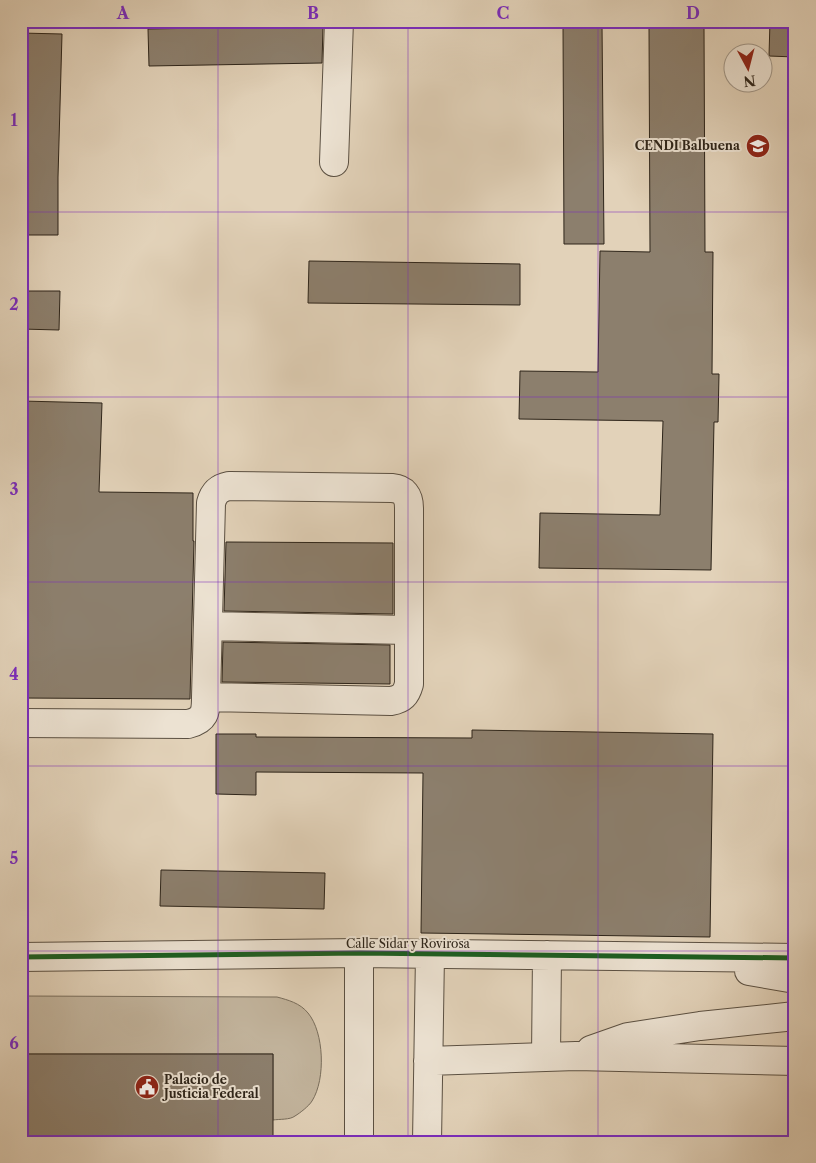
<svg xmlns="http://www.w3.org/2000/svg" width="816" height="1163" font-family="'Libre Caslon Text',serif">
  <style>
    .green { fill: #c3b59e; stroke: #786d5c }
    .building { fill: #8c7f6d; stroke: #2e251a }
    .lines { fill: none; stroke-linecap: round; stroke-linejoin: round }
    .minor-casing { stroke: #5b5042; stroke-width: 30 }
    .minor { stroke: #ece2d2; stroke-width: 28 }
    .cycleway-casing { stroke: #ece2d2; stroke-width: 8 }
    .cycleway { stroke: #1b5e20; stroke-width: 5 }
    .grid { fill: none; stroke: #7b2cbf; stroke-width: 1; stroke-opacity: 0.55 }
    .labels { text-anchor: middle; stroke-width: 4; stroke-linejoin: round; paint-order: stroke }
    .poi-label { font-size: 12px; font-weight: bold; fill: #2e251a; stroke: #ece2d2; text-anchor: end }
    .street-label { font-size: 12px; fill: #2e251a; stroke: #ece2d2 }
    .neatline { fill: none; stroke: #7b2cbf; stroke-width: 2 }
    .grid-label { font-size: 16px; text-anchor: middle; font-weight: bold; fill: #7b2cbf }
  </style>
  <rect width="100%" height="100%" fill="#e2d2b9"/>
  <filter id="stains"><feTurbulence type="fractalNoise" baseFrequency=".004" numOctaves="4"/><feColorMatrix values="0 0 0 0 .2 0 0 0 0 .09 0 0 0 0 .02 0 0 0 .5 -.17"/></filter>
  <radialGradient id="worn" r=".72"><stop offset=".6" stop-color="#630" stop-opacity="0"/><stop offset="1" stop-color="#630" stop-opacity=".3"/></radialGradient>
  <path class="green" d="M 21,996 L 277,997 C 288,1000 300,1003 308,1013 C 324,1032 326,1079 312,1101 C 309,1106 300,1113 295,1116 C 290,1120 279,1119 273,1120 L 273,1054 L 21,1054 Z"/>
  <path class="building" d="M 770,21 L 795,21 L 795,57 L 769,56 Z
    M 602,24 L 604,244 L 564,244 L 563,25 Z
    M 323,26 L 322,63 L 149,66 L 148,29 Z
    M 704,27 L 705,252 L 713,252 L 712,374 L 719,374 L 718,422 L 714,422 L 711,570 L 539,568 L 540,513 L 660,515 L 663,421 L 519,419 L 520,371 L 598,372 L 600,251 L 650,252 L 649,28 Z
    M 21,33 L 62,34 L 58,177 L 58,235 L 21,235 Z
    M 309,261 L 520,264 L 520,305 L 308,303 Z
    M 21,291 L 60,291 L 59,330 L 21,329 Z
    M 21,401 L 102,403 L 99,492 L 193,493 L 193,541 L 194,541 L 190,699 L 21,698 Z
    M 226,542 L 393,543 L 393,614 L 224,611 Z
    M 223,642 L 390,645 L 390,684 L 222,682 Z
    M 472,730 L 713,734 L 710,937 L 421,933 L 423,773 L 256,772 L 256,795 L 216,794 L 216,734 L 256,734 L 256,737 L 472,738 Z
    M 161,870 L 325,873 L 324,909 L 160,906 Z
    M 21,1054 L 273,1054 L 273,1142 L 21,1142 Z"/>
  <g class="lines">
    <g class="minor-casing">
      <path id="minor" d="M 334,162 L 339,21
        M 208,626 L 409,630
        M 21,723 L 188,724 C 205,720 206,712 206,697 L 211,503 C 214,492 219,488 229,486 L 392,488 C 404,489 409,496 409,508 L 409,684 C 406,695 402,699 391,701 L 206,697
        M 21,957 L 359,953 L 795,958
        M 749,971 L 795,979
        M 591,1050 L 628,1037 L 700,1026 L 795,1016
        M 546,1057 L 547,955
        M 428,1061 L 576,1056 L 795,1061
        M 359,1142 L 359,953
        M 427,1142 L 430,954"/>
    </g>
    <use href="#minor" class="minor"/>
    <g class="cycleway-casing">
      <path id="cycleway" d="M 21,957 L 359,953 L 795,958"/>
    </g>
    <use href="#cycleway" class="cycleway"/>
  </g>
  <path class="grid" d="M 218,21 L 218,1142M 408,21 L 408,1142M 598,21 L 598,1142M 21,212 L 795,212M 21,397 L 795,397M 21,582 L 795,582M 21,766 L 795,766M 21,951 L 795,951"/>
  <defs>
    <g id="school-disc" transform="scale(1.25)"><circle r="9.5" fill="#8f2418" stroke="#ece2d2"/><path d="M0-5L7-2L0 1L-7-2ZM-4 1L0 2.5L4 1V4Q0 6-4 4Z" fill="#fff"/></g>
    <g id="civic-disc" transform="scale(1.25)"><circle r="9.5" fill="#8f2418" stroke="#ece2d2"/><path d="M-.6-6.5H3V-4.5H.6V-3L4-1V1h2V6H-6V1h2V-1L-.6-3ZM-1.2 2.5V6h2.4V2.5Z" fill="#fff"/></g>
  </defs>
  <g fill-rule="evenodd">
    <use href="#school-disc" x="758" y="146"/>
    <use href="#civic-disc" x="147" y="1087"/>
  </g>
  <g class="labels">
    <g class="poi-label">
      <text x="740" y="150">CENDI Balbuena</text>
      <text x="164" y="1084" text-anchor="start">Palacio de<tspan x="164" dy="14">Justicia Federal</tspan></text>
    </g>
    <g class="street-label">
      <text x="408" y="948">Calle Sidar y Rovirosa</text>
    </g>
  </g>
  <rect width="816" height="1163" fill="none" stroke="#e2d2b9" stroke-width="55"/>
  <g transform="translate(748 68) rotate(173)"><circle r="24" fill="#ece2d2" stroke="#a09688"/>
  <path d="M0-4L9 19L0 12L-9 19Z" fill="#8f2418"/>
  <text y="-8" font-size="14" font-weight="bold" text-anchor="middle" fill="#2e251a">N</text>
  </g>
  <rect x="28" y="28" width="760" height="1108" class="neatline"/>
  <g class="grid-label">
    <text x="123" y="19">A</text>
    <text x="313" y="19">B</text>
    <text x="503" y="19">C</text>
    <text x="693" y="19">D</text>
    <text x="14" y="126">1</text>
    <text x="14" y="310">2</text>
    <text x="14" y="495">3</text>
    <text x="14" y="680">4</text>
    <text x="14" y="864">5</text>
    <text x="14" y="1049">6</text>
  </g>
  <rect width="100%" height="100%" filter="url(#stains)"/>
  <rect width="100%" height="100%" fill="url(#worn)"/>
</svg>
